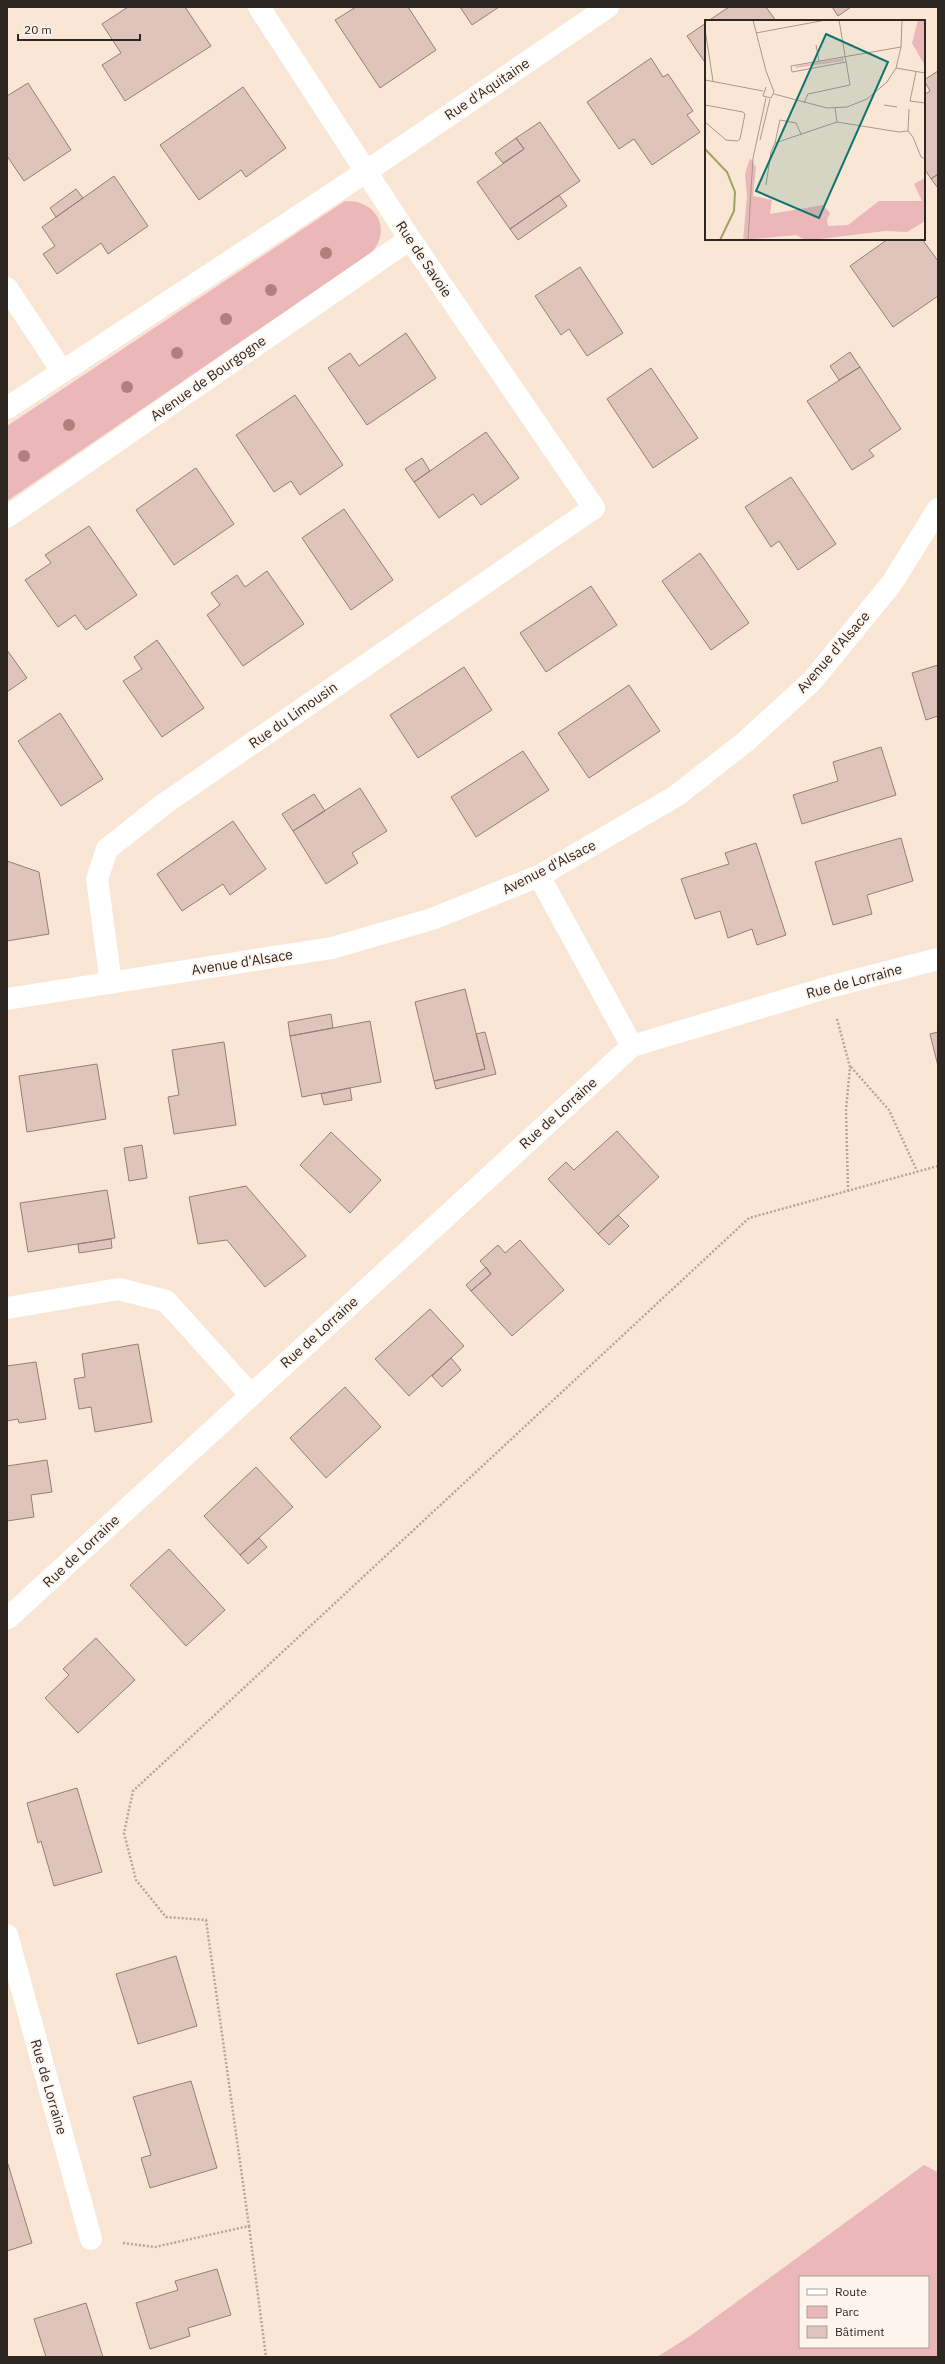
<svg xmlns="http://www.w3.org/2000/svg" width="945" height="2364" font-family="'IBM Plex Sans',sans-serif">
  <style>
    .green { fill: #ebb7b9; fill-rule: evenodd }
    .building { fill: #dfc4bb; stroke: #967e76 }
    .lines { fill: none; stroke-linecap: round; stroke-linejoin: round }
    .path { stroke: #b5a597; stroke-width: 2.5; stroke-dasharray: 2 2; stroke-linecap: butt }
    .minor { stroke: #fff; stroke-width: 22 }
    .tree { fill: #b37e7b }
    .labels { text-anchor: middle; stroke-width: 4; stroke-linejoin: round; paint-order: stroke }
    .street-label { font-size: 14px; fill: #2e2620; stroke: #fef5ee }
    .inset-river { fill: none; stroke: #a0a266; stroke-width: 2 }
    .inset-road { fill: none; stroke: #a8998c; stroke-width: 1 }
    .view { fill: #0f766e; fill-opacity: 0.15; stroke: #0f766e; stroke-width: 2 }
    .inset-edge { fill: none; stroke: #2e2620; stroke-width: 2 }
  </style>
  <rect width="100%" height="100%" fill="#fae6d4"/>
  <path class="green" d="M 345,201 C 376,199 393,230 371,253 L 7,501 L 7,426 Z
    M 924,2165 L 938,2172 L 938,2357 L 657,2357 L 690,2336 ZM 800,2277 L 928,2277 L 928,2347 L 800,2347 Z"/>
  <path class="building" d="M 128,7 L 185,7 L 211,46 L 125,101 L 102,65 L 121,53 L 102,24 Z
    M 356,7 L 408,7 L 436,50 L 380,88 L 335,20 Z
    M 460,7 L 499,7 L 472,25 Z
    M 729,7 L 766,7 L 776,21 L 708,21 Z
    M 832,7 L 851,7 L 838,16 Z
    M 706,23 L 706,64 L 687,36 Z
    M 651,58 L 663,77 L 668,74 L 693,111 L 687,115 L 700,132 L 652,165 L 634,139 L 619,149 L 587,102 Z
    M 938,71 L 938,174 L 931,179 L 924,168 L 924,95 L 930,91 L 924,80 Z
    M 28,83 L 71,150 L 24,181 L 7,156 L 7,96 Z
    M 243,87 L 286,148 L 246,177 L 241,170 L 199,200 L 160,145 Z
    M 540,122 L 580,181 L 510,229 L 477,182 L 524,149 L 516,138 Z
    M 516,138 L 524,149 L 503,163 L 495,153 Z
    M 938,174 L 938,188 L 931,179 Z
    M 114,176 L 148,226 L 108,254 L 101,243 L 57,274 L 43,254 L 55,246 L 42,227 Z
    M 76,189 L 83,198 L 56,217 L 50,208 Z
    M 559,195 L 567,206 L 518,240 L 510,229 Z
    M 888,239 L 922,239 L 938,261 L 938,296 L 893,327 L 850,266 Z
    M 580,267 L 623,333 L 587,356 L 569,329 L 561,335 L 535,296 Z
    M 406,333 L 436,378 L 367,425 L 328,368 L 350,353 L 359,366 Z
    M 850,352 L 860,367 L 839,380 L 830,366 Z
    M 860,367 L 901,429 L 869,450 L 874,456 L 852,470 L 807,401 Z
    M 651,368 L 698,438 L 653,468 L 607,399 Z
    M 295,395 L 343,465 L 300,495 L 291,481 L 274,492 L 236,435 Z
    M 486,432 L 519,478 L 481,505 L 473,494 L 439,518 L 414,482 Z
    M 422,458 L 430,471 L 414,482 L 405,469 Z
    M 196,468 L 234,524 L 174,565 L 136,510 Z
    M 791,477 L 836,544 L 798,570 L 779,541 L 771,547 L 745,507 Z
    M 344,509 L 393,580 L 351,610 L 302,538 Z
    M 89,526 L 137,595 L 86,630 L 75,615 L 58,627 L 25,580 L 51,563 L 45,555 Z
    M 700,553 L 749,623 L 711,650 L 662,581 Z
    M 267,571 L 304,624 L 243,666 L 207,615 L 220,605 L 211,593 L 237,575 L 245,587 Z
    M 591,586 L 617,625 L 546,672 L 520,633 Z
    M 157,640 L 204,708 L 162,737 L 123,681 L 142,669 L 134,657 Z
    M 7,650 L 27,678 L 7,692 Z
    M 938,665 L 938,716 L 926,720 L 912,673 Z
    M 464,667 L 492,710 L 418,758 L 390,715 Z
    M 629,685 L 660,731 L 589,778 L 558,733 Z
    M 60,713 L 103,779 L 61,806 L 18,741 Z
    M 881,747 L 896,795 L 802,824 L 793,795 L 838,781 L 833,762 Z
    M 523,751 L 549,790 L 476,837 L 451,797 Z
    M 360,788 L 387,831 L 352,853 L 358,863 L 326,884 L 293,831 Z
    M 314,794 L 325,811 L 293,831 L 282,814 Z
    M 233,821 L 266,869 L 230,895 L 223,884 L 182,911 L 157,874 Z
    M 901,838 L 913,881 L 867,895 L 872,914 L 833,925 L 815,862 Z
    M 756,843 L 786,935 L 757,945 L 752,929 L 728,938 L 720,911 L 695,919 L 681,879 L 729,864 L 725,853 Z
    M 7,861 L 39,872 L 49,934 L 7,941 Z
    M 465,989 L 485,1069 L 434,1081 L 415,1002 Z
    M 331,1014 L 333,1028 L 290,1036 L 288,1022 Z
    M 370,1021 L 381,1082 L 302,1097 L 290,1036 Z
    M 485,1032 L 496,1074 L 436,1089 L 434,1081 L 485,1069 L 476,1034 Z
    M 938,1032 L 938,1066 L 930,1034 Z
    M 224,1042 L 236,1125 L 174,1134 L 168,1097 L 179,1095 L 172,1050 Z
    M 97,1064 L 106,1119 L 27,1132 L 19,1076 Z
    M 350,1088 L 352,1100 L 324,1105 L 321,1094 Z
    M 617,1131 L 659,1177 L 598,1234 L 548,1179 L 566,1162 L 574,1170 Z
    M 331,1132 L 381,1180 L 350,1213 L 300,1165 Z
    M 142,1145 L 147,1178 L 129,1181 L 124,1148 Z
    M 246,1186 L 306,1256 L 265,1287 L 227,1240 L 198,1244 L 189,1197 Z
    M 107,1190 L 115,1238 L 28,1252 L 20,1203 Z
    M 618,1215 L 629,1226 L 609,1245 L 598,1234 Z
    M 111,1239 L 112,1248 L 79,1253 L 78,1244 Z
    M 520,1240 L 564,1290 L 512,1336 L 471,1291 L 491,1274 L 480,1261 L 498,1245 L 505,1253 Z
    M 486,1267 L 491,1274 L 471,1291 L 466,1285 Z
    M 430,1309 L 464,1346 L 409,1396 L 375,1359 Z
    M 138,1344 L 152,1422 L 95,1432 L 91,1407 L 79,1409 L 74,1379 L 85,1377 L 82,1354 Z
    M 451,1358 L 461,1370 L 442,1387 L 432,1376 Z
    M 36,1362 L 46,1419 L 19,1423 L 18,1419 L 7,1421 L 7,1366 Z
    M 345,1387 L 381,1427 L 326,1478 L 290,1438 Z
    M 47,1460 L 52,1492 L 31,1495 L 34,1517 L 7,1521 L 7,1466 Z
    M 256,1467 L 293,1507 L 240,1555 L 204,1516 Z
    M 259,1538 L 267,1547 L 248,1564 L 240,1555 Z
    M 169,1549 L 225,1610 L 186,1646 L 130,1585 Z
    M 96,1638 L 135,1680 L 78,1733 L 45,1698 L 69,1675 L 63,1669 Z
    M 77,1788 L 102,1872 L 54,1886 L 41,1841 L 38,1843 L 27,1803 Z
    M 176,1956 L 197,2026 L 138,2044 L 116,1974 Z
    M 191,2081 L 217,2168 L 150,2188 L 141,2158 L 151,2155 L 133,2097 Z
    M 7,2161 L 32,2243 L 7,2251 Z
    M 217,2269 L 231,2315 L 188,2328 L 190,2336 L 150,2349 L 136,2303 L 178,2290 L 175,2281 Z
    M 86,2303 L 103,2357 L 46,2357 L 34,2319 Z"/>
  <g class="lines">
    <path class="path" d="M 837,1019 L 850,1067 L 846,1110 L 848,1190
      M 851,1067 L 889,1110 L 917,1171
      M 249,2226 L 266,2357
      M 123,2243 L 155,2247 L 249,2226 L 206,1920 L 166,1917 L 136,1880 L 124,1833 L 133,1791 L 749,1218 L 938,1166"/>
    <path class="minor" d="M 7,288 L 62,371
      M 7,408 L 367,171 L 608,7
      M 7,517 L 410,239
      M 539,876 L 632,1046
      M 111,983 L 97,879 L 107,849 L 164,804 L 594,508 L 410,239 L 259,7
      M 7,999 L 332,948 L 432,919 L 539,876 L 676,796 L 745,742 L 812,681 L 892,583 L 938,509
      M 7,1308 L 119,1289 L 166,1301 L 251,1395
      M 7,1619 L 632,1046 L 829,987 L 938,959
      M 7,1935 L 91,2239"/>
  </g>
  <g class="tree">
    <circle cx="326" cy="253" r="6"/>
    <circle cx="271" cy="290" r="6"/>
    <circle cx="226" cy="319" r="6"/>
    <circle cx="177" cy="353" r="6"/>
    <circle cx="127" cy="387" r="6"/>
    <circle cx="69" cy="425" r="6"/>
    <circle cx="24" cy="456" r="6"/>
  </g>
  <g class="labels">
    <g class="street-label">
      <text transform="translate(487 89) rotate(-34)" y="5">Rue d'Aquitaine</text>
      <text transform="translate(424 259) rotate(56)" y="5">Rue de Savoie</text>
      <text transform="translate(208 378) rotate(-35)" y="5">Avenue de Bourgogne</text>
      <text transform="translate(833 652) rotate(-49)" y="5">Avenue d'Alsace</text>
      <text transform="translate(293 715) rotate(-35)" y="5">Rue du Limousin</text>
      <text transform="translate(549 867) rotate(-27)" y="5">Avenue d'Alsace</text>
      <text transform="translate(242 962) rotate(-9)" y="5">Avenue d'Alsace</text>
      <text transform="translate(854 981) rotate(-15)" y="5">Rue de Lorraine</text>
      <text transform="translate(558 1113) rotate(-42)" y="5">Rue de Lorraine</text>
      <text transform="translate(319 1332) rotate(-42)" y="5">Rue de Lorraine</text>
      <text transform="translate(81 1551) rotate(-43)" y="5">Rue de Lorraine</text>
      <text transform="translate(49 2087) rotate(74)" y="5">Rue de Lorraine</text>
    </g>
  </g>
  <g transform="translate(705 20)">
    <rect width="220" height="220" fill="#fae6d4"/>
    <path d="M 213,0 L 220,0 L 220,46 L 207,23 ZM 138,38 L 139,41 L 90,48 L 91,46 ZM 45,138 L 51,147 L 48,176 L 67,180 L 65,194 L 118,185 L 125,193 L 122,200 L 123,206 L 143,205 L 174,181 L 217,181 L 209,164 L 220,158 L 220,201 L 202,212 L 180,211 L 107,220 L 100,220 L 91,215 L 38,220 L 42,176 L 40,154 Z" fill="#ebb7b9"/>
    <path class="inset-river" d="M 0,129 L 22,152 L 30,172 L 29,191 L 15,220"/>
    <path class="inset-road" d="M 48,0 L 61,51 L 69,72 L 66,78 L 58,76 L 61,67M 0,9 L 8,61M 51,13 L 121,0M 111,25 L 114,41M 141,42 L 87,52 L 86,46 L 196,27M 191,48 L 220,53M 211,52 L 205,81 L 220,83M 0,60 L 58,71M 69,74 L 122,88 L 142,87 L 162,79 L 182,62 L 191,48 L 196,27 L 197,0M 99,83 L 103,74 L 145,65 L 134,0M 0,85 L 38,92 L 40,94 L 35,119 L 32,121 L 21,120 L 0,102M 179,85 L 192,87M 130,88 L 132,102M 203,111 L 204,89M 55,120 L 65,79M 70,123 L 75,100 L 91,103 L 96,114M 61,165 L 66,132 L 70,123 L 132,102 L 194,112 L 203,111 L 208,117 L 216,137 L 220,139M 43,220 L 48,138 L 61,78"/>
    <path class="view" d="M 121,14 L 183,42 L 114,198 L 51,171 Z"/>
    <rect width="220" height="220" class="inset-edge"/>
  </g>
  <rect width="945" height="2364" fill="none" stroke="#2e2620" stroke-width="16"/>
  <rect x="799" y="2276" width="130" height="72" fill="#fef5ee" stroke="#aba29c"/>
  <rect x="807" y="2289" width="20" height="6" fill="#ffffff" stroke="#aba29c"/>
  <text x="835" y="2296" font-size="12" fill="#2e2620">Route</text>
  <rect x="807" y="2306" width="20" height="12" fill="#ebb7b9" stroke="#aba29c"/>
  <text x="835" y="2316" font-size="12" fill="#2e2620">Parc</text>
  <rect x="807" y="2326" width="20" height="12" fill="#dfc4bb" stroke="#aba29c"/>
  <text x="835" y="2336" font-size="12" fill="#2e2620">Bâtiment</text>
  <path d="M18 34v6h122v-6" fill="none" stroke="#2e2620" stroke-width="2"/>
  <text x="24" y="34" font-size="12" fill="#2e2620" stroke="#fef5ee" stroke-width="3" paint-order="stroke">20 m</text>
</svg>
